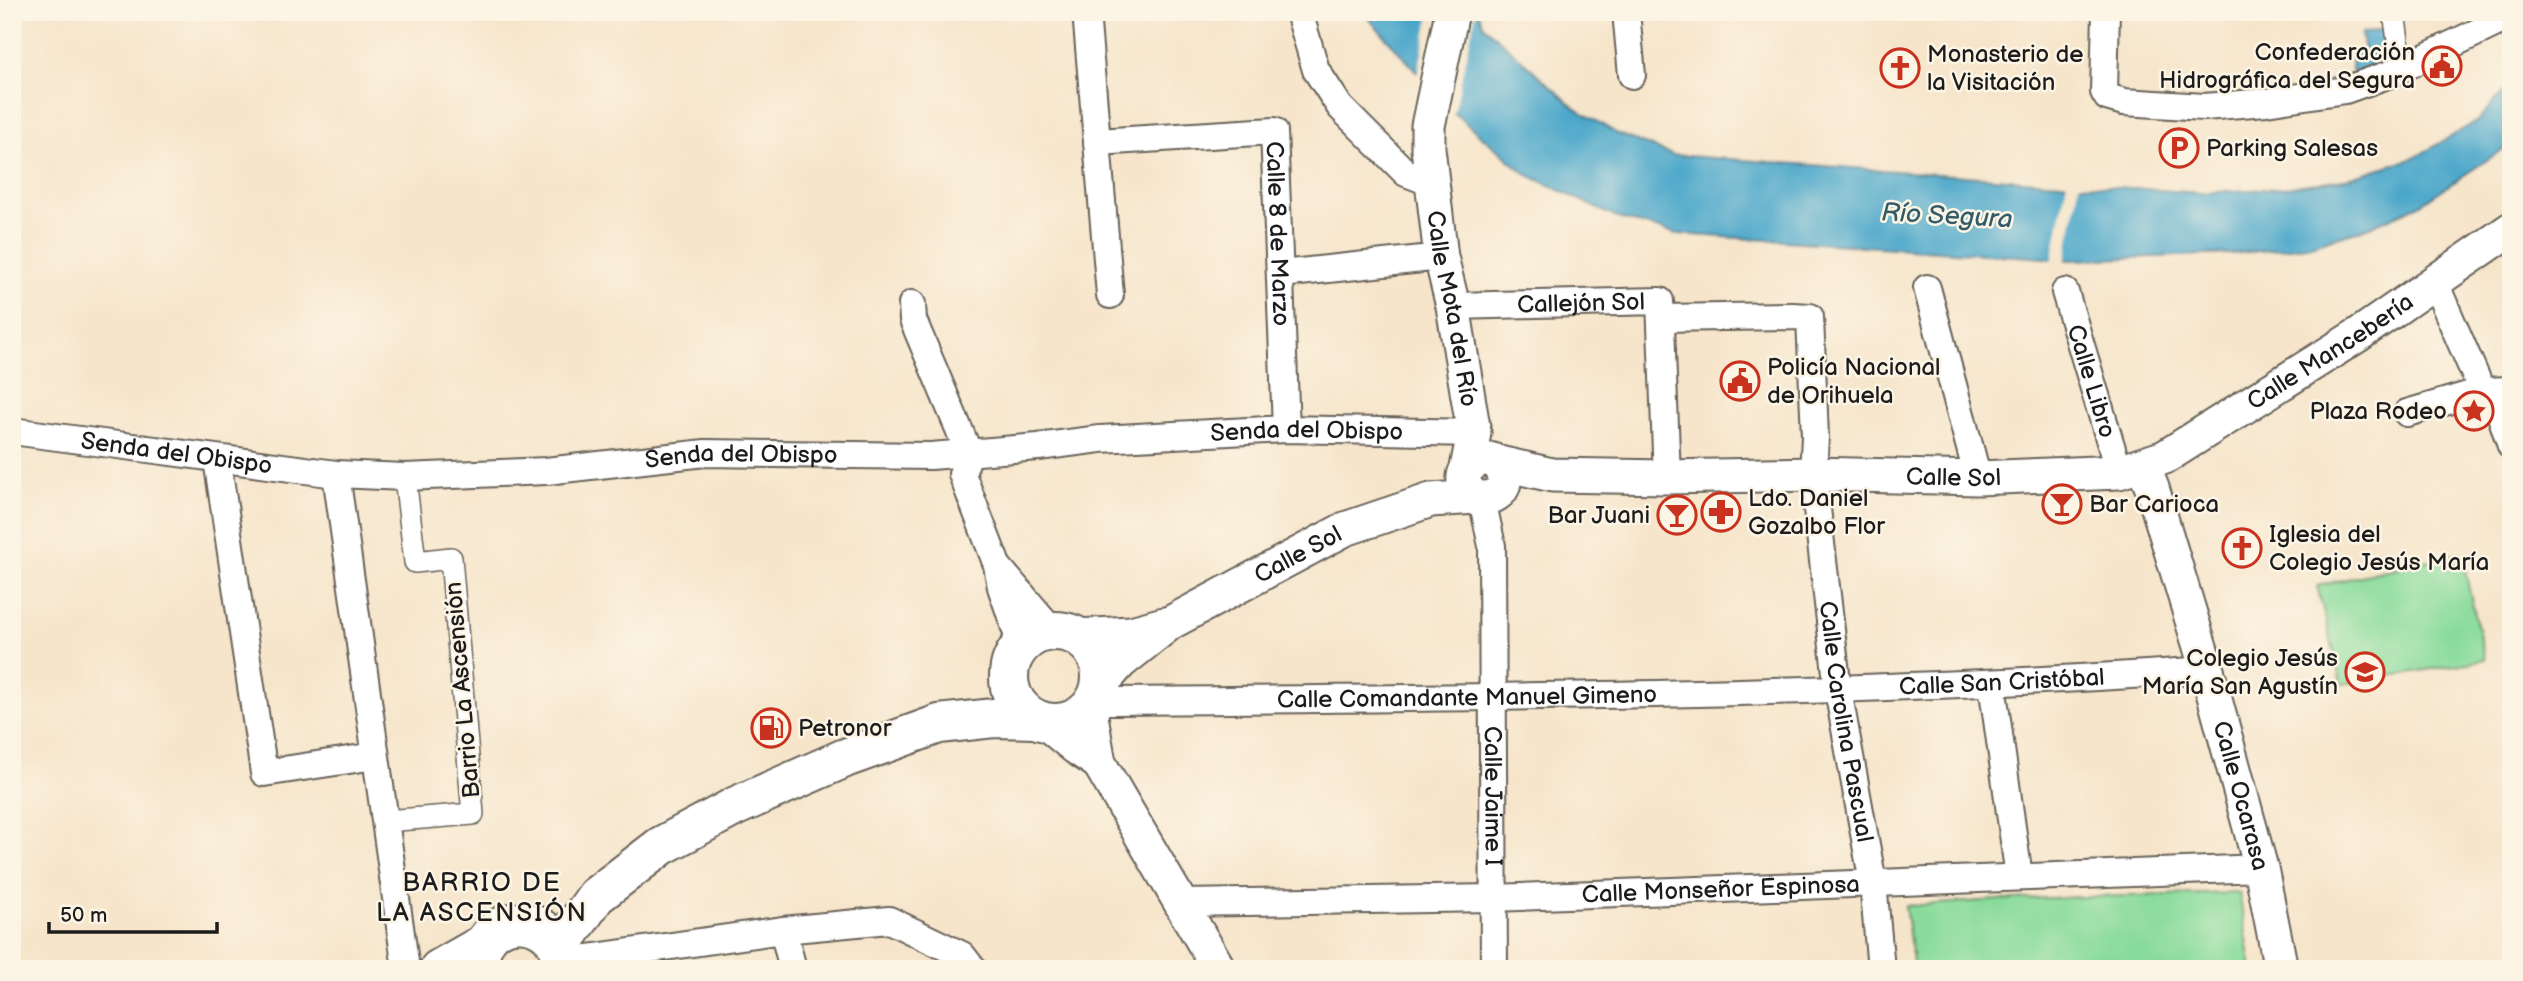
<svg xmlns="http://www.w3.org/2000/svg" width="2523" height="981" font-family="'Balsamiq Sans',sans-serif">
  <style>
    .green { fill: #89db9b; stroke: #527c5c; stroke-width: 2 }
    .water { fill: #4ca7ca; stroke: #346273; stroke-width: 2 }
    .pier { fill: #f6e5cb }
    .lines { fill: none; stroke-linecap: round; stroke-linejoin: round }
    .pedestrian-casing { stroke: #686259; stroke-width: 24 }
    .minor-casing { stroke: #686259; stroke-width: 30 }
    .tertiary-casing { stroke: #686259; stroke-width: 37 }
    .secondary-casing { stroke: #686259; stroke-width: 42 }
    .pedestrian { stroke: #fff; stroke-width: 21 }
    .minor { stroke: #fff; stroke-width: 26 }
    .tertiary { stroke: #fff; stroke-width: 33 }
    .secondary { stroke: #fff; stroke-width: 38 }
    .labels { text-anchor: middle; stroke-width: 5; stroke-linejoin: round; paint-order: stroke }
    .poi-label { font-size: 24px; fill: #1c1c1c; stroke: #fcf5e5; text-anchor: start }
    .street-label { font-size: 24px; fill: #1c1c1c; stroke: #fcf5e5 }
    .water-label { font-size: 26px; font-style: italic; fill: #325b6a; stroke: #fcf5e5 }
    .neighbourhood-label { font-size: 26px; letter-spacing: 2px; fill: #1c1c1c; stroke: #fcf5e5 }
  </style>
  <rect width="100%" height="100%" fill="#fcf5e5"/>
  <filter id="ink" filterUnits="userSpaceOnUse"><feTurbulence type="fractalNoise" baseFrequency=".0143" numOctaves="2"/><feDisplacementMap in="SourceGraphic" scale="14" xChannelSelector="R" yChannelSelector="G"/><feConvolveMatrix kernelMatrix="1 2 1 2 8 2 1 2 1" color-interpolation-filters="sRGB"/></filter>
  <filter id="wash" filterUnits="userSpaceOnUse"><feTurbulence type="fractalNoise" baseFrequency=".00686" numOctaves="4" result="noise"/><feDisplacementMap in="SourceGraphic" scale="28" xChannelSelector="R" yChannelSelector="G"/><feGaussianBlur stdDeviation="1.57" result="paint"/><feColorMatrix in="noise" values="0 0 0 0 0 0 0 0 0 0 0 0 0 0 0 0 0 1.4 0 .05"/><feComposite in="paint" operator="in"/></filter>
  <g filter="url(#wash)">
    <rect width="100%" height="100%" fill="#f6e5cb"/>
    <path class="green" d="M 2461,553 L 2485,660 L 2342,684 L 2317,586 Z
      M 2239,893 L 2252,969 L 1914,969 L 1905,906 L 2013,899 Z"/>
    <path class="water" d="M 1363,12 L 1478,12 L 1483,25 L 1575,108 L 1618,134 L 1673,155 L 2201,193 L 2282,188 L 2344,179 L 2414,158 L 2477,121 L 2511,83 L 2511,144 L 2419,205 L 2367,228 L 2307,246 L 2231,254 L 2074,260 L 1678,234 L 1615,217 L 1526,174 L 1454,113 Z
      M 2384,29 L 2389,70 L 2353,80 L 2351,56 L 2364,52 L 2361,34 Z"/>
    <path class="pier" d="M 1430,12 L 1476,12 L 1453,117 L 1417,77 Z
      M 2067,181 L 2080,182 L 2065,263 L 2058,262 L 2052,261 Z"/>
  </g>
  <g filter="url(#ink)">
    <g class="lines">
      <g class="pedestrian-casing">
        <path id="pedestrian" d="M 2394,12 L 2402,69
          M 385,821 L 473,814 L 451,558 L 415,562 L 405,477"/>
      </g>
      <g class="minor-casing">
        <g id="minor">
          <path d="M 1086,12 L 1110,295"/>
          <path d="M 1299,12 L 1316,70 L 1340,107 L 1406,173 L 1432,183"/>
          <path d="M 1626,12 L 1632,75"/>
          <path d="M 2106,12 L 2104,92 L 2107,97 L 2124,102 L 2204,107 L 2266,102 L 2345,90 L 2390,74 L 2511,16"/>
          <path id="s1" d="M 1097,142 L 1274,131 L 1286,429"/>
          <path d="M 1281,274 L 1441,257"/>
          <path d="M 2435,283 L 2482,391"/>
          <path d="M 1927,288 L 1978,478"/>
          <path id="s2" d="M 2065,292 L 2119,472"/>
          <path d="M 912,304 L 913,320 L 969,453 L 962,474 L 997,565 L 1001,587 L 1021,645"/>
          <path id="s3" d="M 1453,306 L 1660,301 L 1667,477"/>
          <path id="s4" d="M 1661,318 L 1793,316 L 1810,317 L 1815,437 L 1813,474 L 1838,690 L 1873,883 L 1881,969"/>
          <path d="M 2497,391 L 2502,419 L 2511,446"/>
          <path d="M 2407,413 L 2482,391 L 2511,390"/>
          <path id="s5" d="M 12,431 L 336,474 L 405,477 L 546,471 L 705,453 L 931,456 L 1038,447 L 1100,439 L 1286,429 L 1474,433"/>
          <path d="M 217,459 L 264,773 L 375,756"/>
          <path d="M 336,474 L 406,969"/>
          <path id="s6" d="M 1482,499 L 1492,546 L 1494,969"/>
          <path d="M 1000,569 L 1053,631"/>
          <path d="M 1992,684 L 2019,877"/>
          <path id="s7" d="M 1096,701 C 1466,698 1837,696 2207,670"/>
          <path id="s8" d="M 1180,903 L 1493,898 L 2261,868"/>
          <path d="M 783,930 L 793,969"/>
          <path d="M 560,962 L 783,930 L 889,920 L 962,955 L 973,969"/>
        </g>
      </g>
      <g class="tertiary-casing">
        <g id="tertiary">
          <path id="s9" d="M 1452,12 L 1428,126 L 1428,148 L 1441,257 L 1453,306 L 1474,433 L 1467,468"/>
          <path id="s10" d="M 1495,462 L 1552,475 L 1667,477 L 1813,474 L 1978,478 L 2119,472 L 2165,457 L 2358,335 L 2511,229"/>
          <path id="s11" d="M 2143,465 L 2152,488 L 2207,670 L 2261,868 L 2281,969"/>
          <path d="M 1077,636 L 1131,633 L 1164,624"/>
          <path id="s12" d="M 1102,683 L 1121,662 L 1170,623 L 1345,529 L 1431,500 L 1476,497 C 1490,501 1507,493 1504,475 C 1497,439 1439,472 1476,497"/>
          <path d="M 1090,710 L 1099,763 L 1219,969"/>
          <path d="M 1046,723 L 1075,747 L 1099,763"/>
        </g>
      </g>
      <g class="secondary-casing">
        <path id="secondary" d="M1009 677a46 46 0 1 1 92 0a46 46 0 1 1-92 0Z
          M 558,950 L 596,896 L 661,846 L 736,806 L 845,758 L 939,724 L 994,718 L 1034,719
          M 439,969 L 483,944
          M 479,969 C 478,902 568,912 559,969"/>
      </g>
      <use href="#pedestrian" class="pedestrian"/>
      <use href="#minor" class="minor"/>
      <use href="#tertiary" class="tertiary"/>
      <use href="#secondary" class="secondary"/>
    </g>
  </g>
  <defs>
    <g id="civic-ring" transform="scale(2.0125)"><circle r="9.5" fill="#fcf5e5" stroke="#c8321e" stroke-width="1.5"/><path d="M-.6-6.5H3V-4.5H.6V-3L4-1V1h2V6H-6V1h2V-1L-.6-3ZM-1.2 2.5V6h2.4V2.5Z" fill="#c8321e"/></g>
    <g id="church-ring" transform="scale(2.0125)"><circle r="9.5" fill="#fcf5e5" stroke="#c8321e" stroke-width="1.5"/><path d="M-1.2-6h2.4v3.5h3.3v2.4h-3.3V6h-2.4V-.1h-3.3v-2.4h3.3Z" fill="#c8321e"/></g>
    <g id="parking-ring" transform="scale(2.0125)"><circle r="9.5" fill="#fcf5e5" stroke="#c8321e" stroke-width="1.5"/><path d="M-3.5-5.5H1a3.5 3.5 0 0 1 0 7H-1V5.5H-3.5ZM-1-3.4V-.6H.8a1.4 1.4 0 0 0 0-2.8Z" fill="#c8321e"/></g>
    <g id="sight-ring" transform="scale(2.0125)"><circle r="9.5" fill="#fcf5e5" stroke="#c8321e" stroke-width="1.5"/><path d="M0-6L1.8-2.2L6-1.7L2.9 1.2L3.7 5.4L0 3.3L-3.7 5.4L-2.9 1.2L-6-1.7L-1.8-2.2Z" fill="#c8321e"/></g>
    <g id="bar-ring" transform="scale(2.0125)"><circle r="9.5" fill="#fcf5e5" stroke="#c8321e" stroke-width="1.5"/><path d="M-6-5H6L.8 .8V4.5H3.5V6h-7V4.5H-.8V.8Z" fill="#c8321e"/></g>
    <g id="pharmacy-ring" transform="scale(2.0125)"><circle r="9.5" fill="#fcf5e5" stroke="#c8321e" stroke-width="1.5"/><path d="M-2-6h4v4h4v4h-4v4h-4v-4h-4v-4h4Z" fill="#c8321e"/></g>
    <g id="school-ring" transform="scale(2.0125)"><circle r="9.5" fill="#fcf5e5" stroke="#c8321e" stroke-width="1.5"/><path d="M0-5L7-2L0 1L-7-2ZM-4 1L0 2.5L4 1V4Q0 6-4 4Z" fill="#c8321e"/></g>
    <g id="fuel-ring" transform="scale(2.0125)"><circle r="9.5" fill="#fcf5e5" stroke="#c8321e" stroke-width="1.5"/><path d="M-5.5-6h7V0h2V4h1.3V-2.5L3-4.5l.8-.8L6-3V5H2.5V1h-1V6h-7ZM-4.2-4.7v3.2H.2V-4.7Z" fill="#c8321e"/></g>
  </defs>
  <g fill-rule="evenodd">
    <use href="#civic-ring" x="2442" y="66"/>
    <use href="#church-ring" x="1900" y="68"/>
    <use href="#parking-ring" x="2179" y="148"/>
    <use href="#civic-ring" x="1740" y="381"/>
    <use href="#sight-ring" x="2474" y="411"/>
    <use href="#bar-ring" x="2062" y="504"/>
    <use href="#pharmacy-ring" x="1721" y="512"/>
    <use href="#bar-ring" x="1677" y="515"/>
    <use href="#church-ring" x="2242" y="548"/>
    <use href="#school-ring" x="2365" y="672"/>
    <use href="#fuel-ring" x="771" y="728"/>
  </g>
  <g class="labels">
    <g class="poi-label">
      <text x="2415" y="60" text-anchor="end">Confederación<tspan x="2415" dy="28">Hidrográfica del Segura</tspan></text>
      <text x="1927" y="62">Monasterio de<tspan x="1927" dy="28">la Visitación</tspan></text>
      <text x="2206" y="156">Parking Salesas</text>
      <text x="1767" y="375">Policía Nacional<tspan x="1767" dy="28">de Orihuela</tspan></text>
      <text x="2447" y="419" text-anchor="end">Plaza Rodeo</text>
      <text x="1748" y="506">Ldo. Daniel<tspan x="1748" dy="28">Gozalbo Flor</tspan></text>
      <text x="2089" y="512">Bar Carioca</text>
      <text x="1650" y="523" text-anchor="end">Bar Juani</text>
      <text x="2269" y="542">Iglesia del<tspan x="2269" dy="28">Colegio Jesús María</tspan></text>
      <text x="2338" y="666" text-anchor="end">Colegio Jesús<tspan x="2338" dy="28">María San Agustín</tspan></text>
      <text x="798" y="736">Petronor</text>
    </g>
    <g class="street-label">
      <text dy="8" stroke="none"><textPath href="#s1" startOffset="280">Calle 8 de Marzo</textPath></text>
      <text dy="8" stroke="none"><textPath href="#s3" startOffset="128">Callejón Sol</textPath></text>
      <text dy="8" stroke="none"><textPath href="#s9" startOffset="301">Calle Mota del Río</textPath></text>
      <text dy="8" stroke="none"><textPath href="#s10" startOffset="870">Calle Mancebería</textPath></text>
      <text dy="8" stroke="none"><textPath href="#s2" startOffset="93">Calle Libro</textPath></text>
      <text dy="8" stroke="none"><textPath href="#s5" startOffset="1300">Senda del Obispo</textPath></text>
      <text dy="8" stroke="none"><textPath href="#s5" startOffset="166">Senda del Obispo</textPath></text>
      <text dy="8" stroke="none"><textPath href="#s5" startOffset="733">Senda del Obispo</textPath></text>
      <text dy="8" stroke="none"><textPath href="#s10" startOffset="460">Calle Sol</textPath></text>
      <text dy="8" stroke="none"><textPath href="#s12" startOffset="236">Calle Sol</textPath></text>
      <text dy="8" stroke="none"><textPath href="#s7" startOffset="906">Calle San Cristóbal</textPath></text>
      <text transform="translate(462 690) rotate(-95)" y="8">Barrio La Ascensión</text>
      <text dy="8" stroke="none"><textPath href="#s7" startOffset="371">Calle Comandante Manuel Gimeno</textPath></text>
      <text dy="8" stroke="none"><textPath href="#s4" startOffset="556">Calle Carolina Pascual</textPath></text>
      <text dy="8" stroke="none"><textPath href="#s6" startOffset="298">Calle Jaime I</textPath></text>
      <text dy="8" stroke="none"><textPath href="#s11" startOffset="345">Calle Ocarasa</textPath></text>
      <text dy="8" stroke="none"><textPath href="#s8" startOffset="541">Calle Monseñor Espinosa</textPath></text>
    </g>
    <g class="water-label">
      <text transform="translate(1947 215) rotate(3)" y="9">Río Segura</text>
    </g>
    <g class="neighbourhood-label">
      <text x="482" y="891">BARRIO DE<tspan x="482" dy="30">LA ASCENSIÓN</tspan></text>
    </g>
  </g>
  <rect width="2523" height="981" fill="none" stroke="#fcf5e5" stroke-width="42"/>
  <path d="M49 922v10h168v-10" fill="none" stroke="#1c1c1c" stroke-width="3.5"/>
  <text x="60" y="922" font-size="21" fill="#1c1c1c" stroke="#fcf5e5" stroke-width="5" paint-order="stroke">50 m</text>
</svg>
